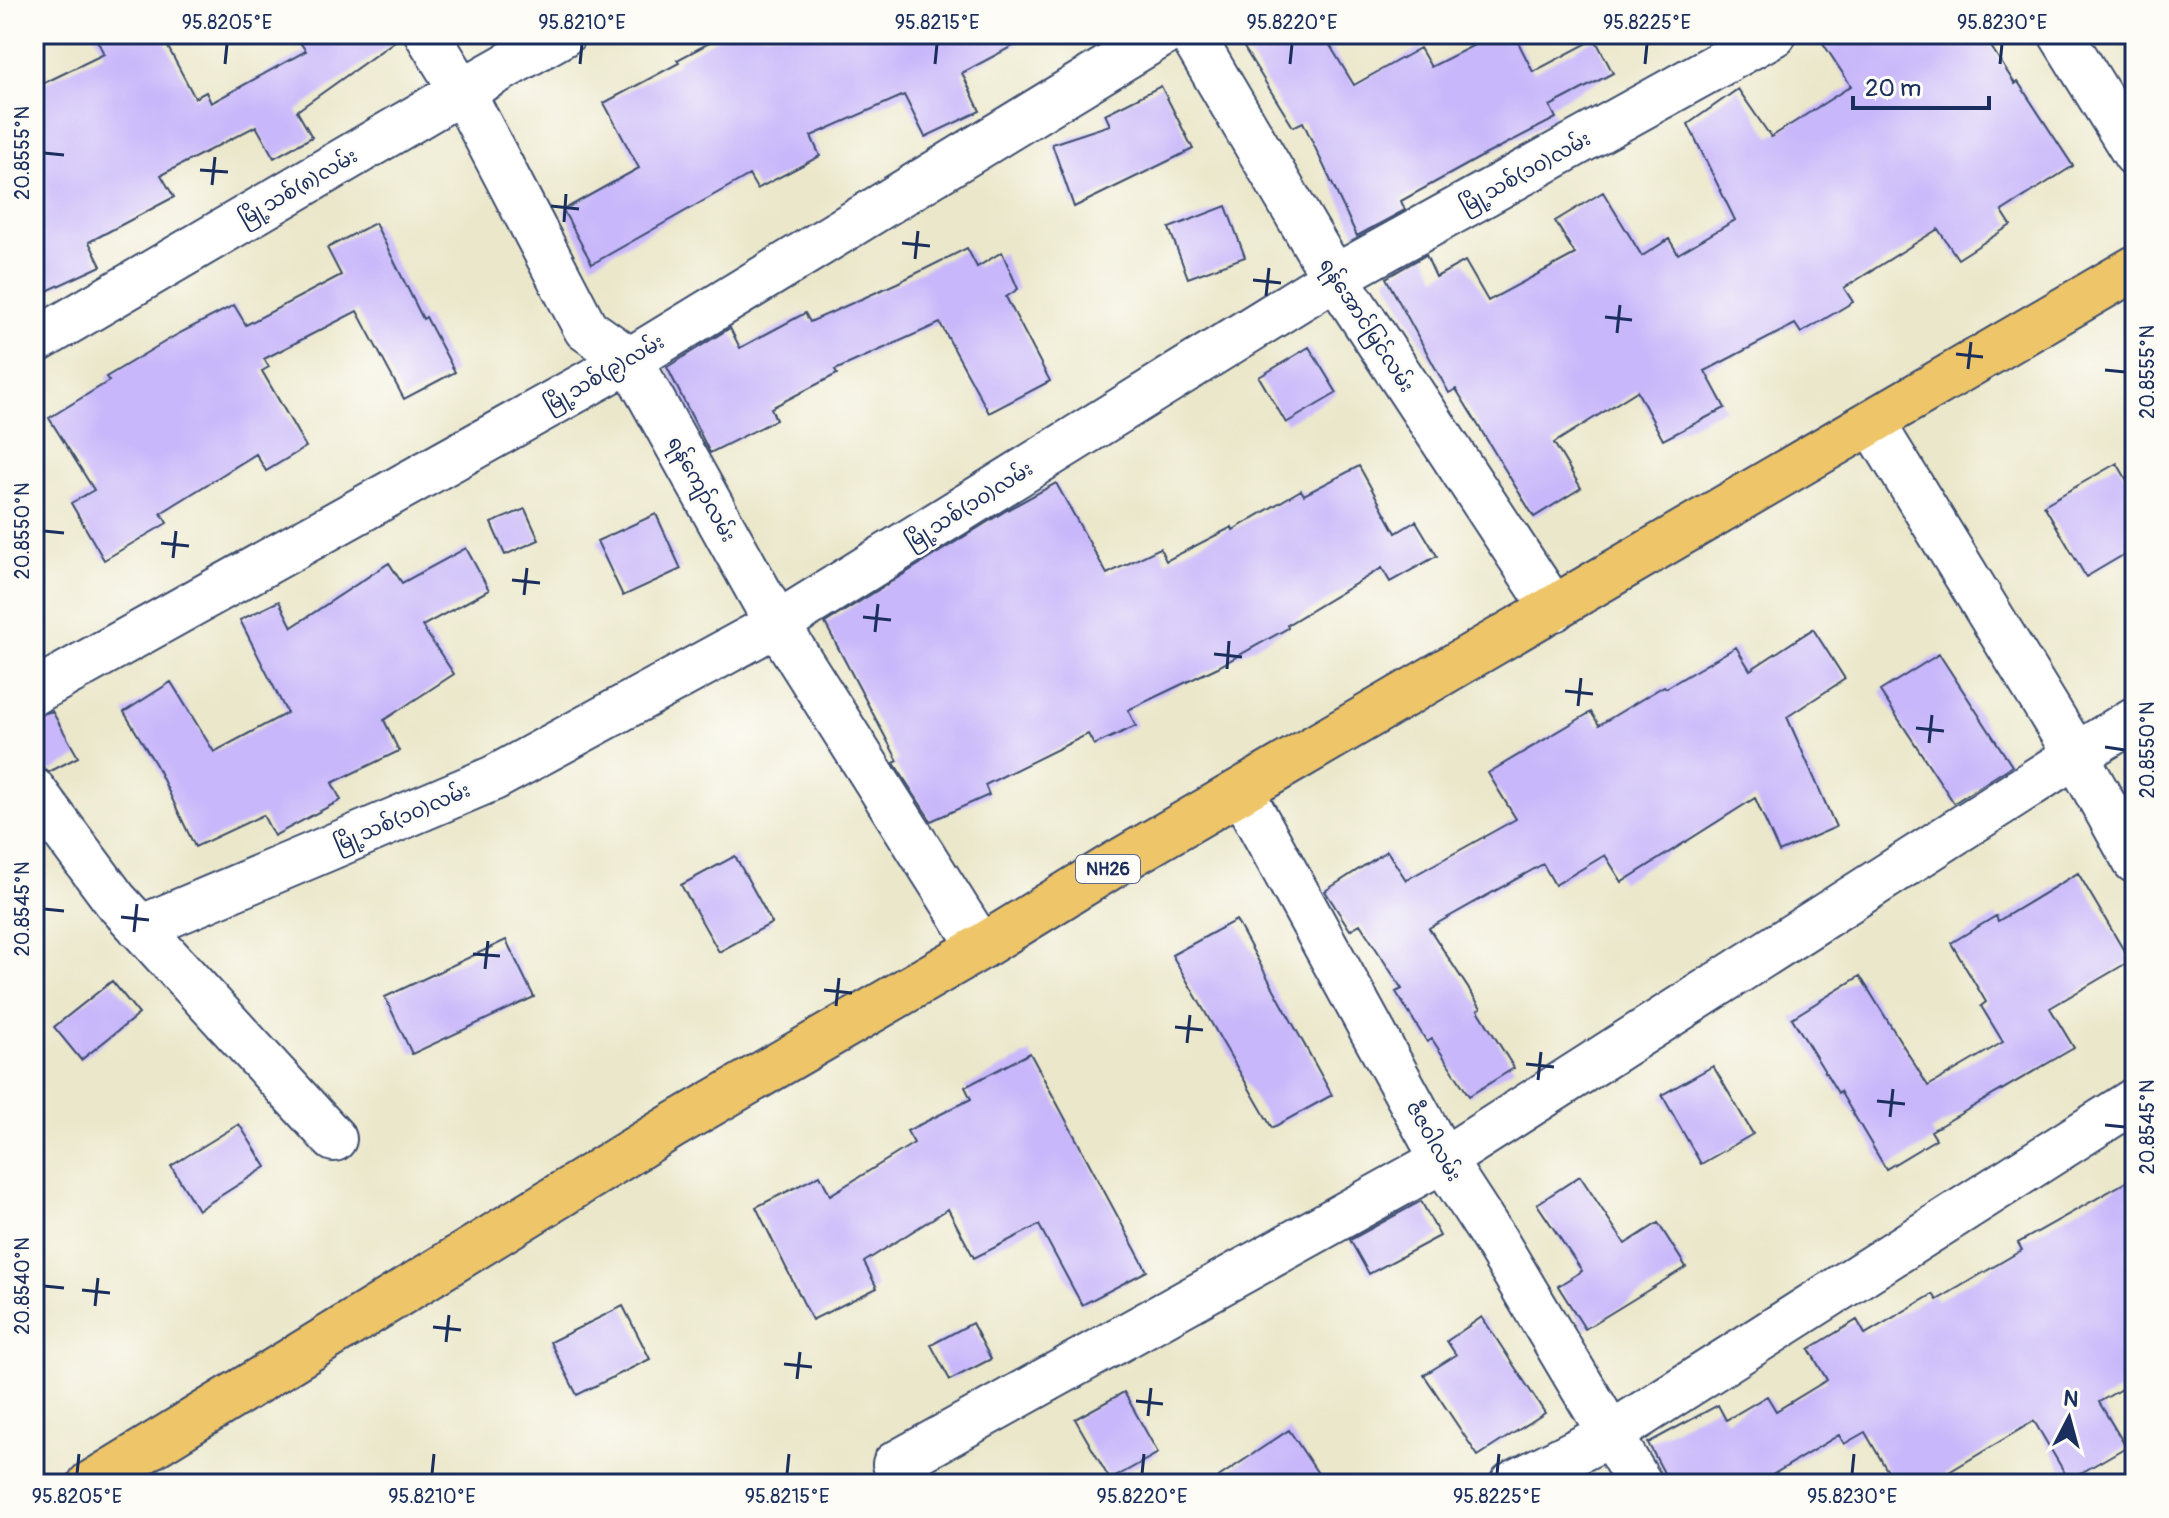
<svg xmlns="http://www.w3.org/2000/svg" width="2169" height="1518" font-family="Pangolin,'Noto Sans Myanmar',sans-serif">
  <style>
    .building { fill: #c8b7fa }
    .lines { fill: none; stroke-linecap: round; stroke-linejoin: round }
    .minor-casing { stroke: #3a4b6e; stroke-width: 48 }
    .highway-casing { stroke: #3a4b6e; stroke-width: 48 }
    .minor { stroke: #fff; stroke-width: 44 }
    .highway { stroke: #eec569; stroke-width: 44 }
    .ticks { fill: none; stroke: #1b2f5e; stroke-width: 3 }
    .labels { text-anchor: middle; stroke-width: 6; stroke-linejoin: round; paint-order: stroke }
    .shield { fill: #fdfcf7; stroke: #5f6c8c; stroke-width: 2 }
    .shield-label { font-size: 18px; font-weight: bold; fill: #1b2f5e }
    .street-label { font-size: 20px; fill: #1b2f5e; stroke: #fdfcf7 }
    .neatline { fill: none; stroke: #1b2f5e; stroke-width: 3 }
    .ticks-label { font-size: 20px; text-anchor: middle; fill: #1b2f5e }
  </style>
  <rect width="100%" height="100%" fill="#fdfcf7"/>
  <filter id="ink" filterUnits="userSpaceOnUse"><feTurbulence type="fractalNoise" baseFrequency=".0125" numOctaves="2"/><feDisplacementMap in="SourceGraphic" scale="16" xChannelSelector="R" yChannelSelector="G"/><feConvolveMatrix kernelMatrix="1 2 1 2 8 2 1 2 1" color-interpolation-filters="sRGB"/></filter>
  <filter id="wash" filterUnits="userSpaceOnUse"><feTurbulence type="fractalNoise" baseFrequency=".006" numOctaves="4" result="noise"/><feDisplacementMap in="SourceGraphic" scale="32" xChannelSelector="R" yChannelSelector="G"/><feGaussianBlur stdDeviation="1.8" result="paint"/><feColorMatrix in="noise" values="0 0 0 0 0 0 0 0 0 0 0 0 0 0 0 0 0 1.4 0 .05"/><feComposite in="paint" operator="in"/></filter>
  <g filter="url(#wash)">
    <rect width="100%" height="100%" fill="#ebe7ca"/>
    <g id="blocks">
      <path class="building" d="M 94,34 L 161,34 L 195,98 L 206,92 L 211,103 L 306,51 L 294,34 L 402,34 L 402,36 L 297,111 L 312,137 L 274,158 L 256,126 L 161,175 L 174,197 L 89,242 L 101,266 L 34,297 L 34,88 L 104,54 Z
        M 726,34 L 1035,34 L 962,73 L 980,111 L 925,137 L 904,95 L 811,136 L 820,156 L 757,189 L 749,175 L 592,264 L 563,210 L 639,168 L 604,103 L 679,63 L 677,60 Z
        M 1266,34 L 1323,34 L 1354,85 L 1420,48 L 1431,67 L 1496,34 L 1514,34 L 1533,72 L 1595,39 L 1613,73 L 1550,106 L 1556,118 L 1479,158 L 1401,201 L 1405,210 L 1357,236 L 1303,122 L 1293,127 L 1243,46 Z
        M 1817,34 L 1983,34 L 2015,84 L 2018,82 L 2073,166 L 2002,211 L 2011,225 L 1958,259 L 1938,229 L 1844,288 L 1853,302 L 1801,333 L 1795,324 L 1705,371 L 1725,408 L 1663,440 L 1637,391 L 1554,443 L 1581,488 L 1534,517 L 1456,389 L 1449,393 L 1386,278 L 1426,255 L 1436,277 L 1465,261 L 1488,301 L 1575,254 L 1555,221 L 1603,192 L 1642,256 L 1669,239 L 1678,254 L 1735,220 L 1688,124 L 1738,89 L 1771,137 L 1851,86 Z
        M 1161,86 L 1193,149 L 1074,207 L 1052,144 L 1110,125 L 1105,114 Z
        M 1226,206 L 1245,257 L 1188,278 L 1169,228 Z
        M 375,223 L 423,319 L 426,317 L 455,372 L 404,399 L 357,311 L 264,359 L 269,367 L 262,371 L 306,447 L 266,471 L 256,454 L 161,513 L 167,523 L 104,560 L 71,503 L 94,490 L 49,418 L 109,381 L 106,377 L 178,334 L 234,305 L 246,325 L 341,275 L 327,248 Z
        M 967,248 L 977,267 L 1002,252 L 1018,289 L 1006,297 L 1050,381 L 989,413 L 940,323 L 835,370 L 837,374 L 771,408 L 776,420 L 710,453 L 667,367 L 730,328 L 740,348 L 805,313 L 810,322 L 897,283 Z
        M 1309,347 L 1337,393 L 1286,423 L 1259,377 Z
        M 2117,463 L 2135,494 L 2135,548 L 2086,577 L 2044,505 Z
        M 1359,466 L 1396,533 L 1416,521 L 1437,556 L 1390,582 L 1382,568 L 1287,625 L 1288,628 L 1218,667 L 1128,710 L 1136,726 L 1094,745 L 1088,734 L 985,785 L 989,795 L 931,821 L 894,763 L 898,761 L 825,623 L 1007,510 L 1056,483 L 1107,574 L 1160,548 L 1166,561 L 1232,527 L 1233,530 L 1301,490 L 1304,495 Z
        M 525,509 L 539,540 L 505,555 L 491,523 Z
        M 656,514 L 681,569 L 623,596 L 597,541 Z
        M 466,548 L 489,590 L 422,626 L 454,674 L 384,720 L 399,751 L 332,783 L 341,800 L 274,836 L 263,815 L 195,847 L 156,765 L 124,712 L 171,682 L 214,752 L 287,713 L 240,620 L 279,601 L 292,627 L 389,563 L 402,583 Z
        M 1813,629 L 1845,679 L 1787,717 L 1836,827 L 1779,852 L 1755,798 L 1622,882 L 1605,855 L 1555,885 L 1543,864 L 1429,928 L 1481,1008 L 1478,1010 L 1514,1068 L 1469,1096 L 1432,1039 L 1427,1042 L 1396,992 L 1402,989 L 1360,924 L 1350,930 L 1325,891 L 1387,851 L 1406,880 L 1516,819 L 1488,773 L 1591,712 L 1599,725 L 1664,686 L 1666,688 L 1736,647 L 1750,670 Z
        M 1939,654 L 2012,766 L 1954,803 L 1880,691 Z
        M 52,711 L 78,757 L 49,772 L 43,768 L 34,766 L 34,717 Z
        M 735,856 L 772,923 L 719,952 L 681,885 Z
        M 2078,873 L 2130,961 L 2050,1008 L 2074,1048 L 1931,1131 L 1936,1139 L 1886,1169 L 1840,1091 L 1838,1093 L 1792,1018 L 1860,976 L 1928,1086 L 2003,1042 L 1981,1006 L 1986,1002 L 1951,943 L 1996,916 L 1998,921 Z
        M 1236,920 L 1332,1095 L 1272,1128 L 1172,955 Z
        M 506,940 L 534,997 L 412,1054 L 385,997 Z
        M 112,981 L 139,1014 L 81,1060 L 54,1027 Z
        M 1030,1053 L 1147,1271 L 1082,1305 L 1039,1225 L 974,1258 L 948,1209 L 864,1262 L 877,1288 L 812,1320 L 756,1207 L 820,1175 L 830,1195 L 914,1143 L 907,1131 L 971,1099 L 965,1087 Z
        M 1713,1066 L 1753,1134 L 1701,1164 L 1662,1095 Z
        M 239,1124 L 266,1167 L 198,1210 L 171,1166 Z
        M 1580,1176 L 1625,1244 L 1658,1223 L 1686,1267 L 1585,1329 L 1558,1286 L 1582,1271 L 1537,1204 Z
        M 2135,1177 L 2135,1381 L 2099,1402 L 2126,1447 L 2069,1480 L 2034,1421 L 1929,1484 L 1895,1484 L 1865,1432 L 1844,1444 L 1839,1435 L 1757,1484 L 1670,1484 L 1648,1443 L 1718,1405 L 1726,1420 L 1767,1396 L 1776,1411 L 1827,1380 L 1809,1349 L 1857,1320 L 1865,1334 L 1933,1294 L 1937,1300 L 2022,1250 L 2018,1243 Z
        M 1421,1201 L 1440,1236 L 1369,1274 L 1350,1240 Z
        M 623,1306 L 650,1359 L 577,1395 L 550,1342 Z
        M 1482,1317 L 1545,1413 L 1478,1456 L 1424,1375 L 1456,1355 L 1447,1341 Z
        M 972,1323 L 991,1359 L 950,1380 L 931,1345 Z
        M 1124,1392 L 1158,1453 L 1110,1480 L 1075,1419 Z
        M 1289,1430 L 1325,1484 L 1208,1484 Z"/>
    </g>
  </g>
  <g filter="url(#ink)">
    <use href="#blocks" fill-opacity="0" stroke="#3a4b6e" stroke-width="2"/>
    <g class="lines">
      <g class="minor-casing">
        <path id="minor" d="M 427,34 L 462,91 L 586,329 L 630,360 L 777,624 L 981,947
          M 1191,34 L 1321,255 L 1554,609
          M 2061,34 L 2135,154
          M 34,342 L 462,91 L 563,34
          M 1872,422 L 2076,755 L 2135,861
          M 34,692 L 630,360 L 1163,34
          M 34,791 L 115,900 L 334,1139
          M 1241,791 L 1443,1160 L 1495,1240 L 1640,1484
          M 140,928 L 494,778 L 777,624 L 1335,277 L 1774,34
          M 895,1464 L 1443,1160 L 2076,755 L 2135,719
          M 1512,1484 L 1611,1434 L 2135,1100"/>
      </g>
      <g class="highway-casing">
        <path id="highway" d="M 90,1484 L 671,1127 L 981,947 L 1117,863 L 2135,268"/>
      </g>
      <use href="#minor" class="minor"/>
      <use href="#highway" class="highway"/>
    </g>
  </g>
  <path class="ticks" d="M 225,64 L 227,44M 580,64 L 582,44M 935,64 L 937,44M 1290,64 L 1292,44M 1645,64 L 1647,44M 2000,64 L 2002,44M 44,153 L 64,155M 200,170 L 228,172M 212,185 L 215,157M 551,206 L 579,209M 564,222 L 566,194M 902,243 L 930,246M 915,259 L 918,231M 1253,280 L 1281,283M 1266,296 L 1269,268M 1605,317 L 1632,320M 1617,333 L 1620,305M 1956,354 L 1983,357M 1968,369 L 1971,342M 2105,370 L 2125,372M 44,531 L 64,533M 161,543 L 189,546M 173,558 L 176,531M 512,580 L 540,583M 524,595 L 527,568M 863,617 L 891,620M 875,632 L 878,604M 1214,654 L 1242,657M 1227,669 L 1229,641M 1565,691 L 1593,694M 1578,706 L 1581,678M 1916,728 L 1944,731M 1929,743 L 1932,715M 2105,747 L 2125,750M 44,909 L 64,911M 121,917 L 149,920M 134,932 L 137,904M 473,954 L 500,956M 485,969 L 488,941M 824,990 L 852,993M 836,1006 L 839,978M 1175,1027 L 1203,1030M 1187,1043 L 1190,1015M 1526,1064 L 1554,1067M 1538,1080 L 1541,1052M 1877,1101 L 1905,1104M 1890,1117 L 1893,1089M 2105,1125 L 2125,1127M 44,1286 L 64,1288M 82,1290 L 110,1293M 95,1306 L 98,1278M 433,1327 L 461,1330M 446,1342 L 449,1315M 784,1364 L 812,1367M 797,1379 L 800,1352M 1136,1401 L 1163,1404M 1148,1416 L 1151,1388M 77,1474 L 79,1454M 432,1474 L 434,1454M 787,1474 L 789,1454M 1142,1474 L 1144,1454M 1497,1474 L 1499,1454M 1852,1474 L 1854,1454"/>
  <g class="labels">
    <rect class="shield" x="1076" y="855" width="64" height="28" rx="6"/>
    <g class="shield-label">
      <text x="1108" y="875">NH26</text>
    </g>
    <g class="street-label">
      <text transform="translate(1525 172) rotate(-29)" y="7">မြို့သစ်(၁၀)လမ်း</text>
      <text transform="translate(298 187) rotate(-30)" y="7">မြို့သစ်(၈)လမ်း</text>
      <text transform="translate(1367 325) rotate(57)" y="7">ရန်အောင်မြင်လမ်း</text>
      <text transform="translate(604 373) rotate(-30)" y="7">မြို့သစ်(၉)လမ်း</text>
      <text transform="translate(702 489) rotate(61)" y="7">ရန်ကျော်လမ်း</text>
      <text transform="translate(969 505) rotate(-32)" y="7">မြို့သစ်(၁၀)လမ်း</text>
      <text transform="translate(402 817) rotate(-23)" y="7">မြို့သစ်(၁၀)လမ်း</text>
      <text transform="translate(1434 1141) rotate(60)" y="7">ဇီဇဝါလမ်း</text>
    </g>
  </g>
  <rect width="2169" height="1518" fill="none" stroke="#fdfcf7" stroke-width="88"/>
  <g transform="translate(2069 1418) rotate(6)" stroke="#fdfcf7" stroke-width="6" paint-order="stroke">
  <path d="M0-6L14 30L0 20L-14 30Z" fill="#1b2f5e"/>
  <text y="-12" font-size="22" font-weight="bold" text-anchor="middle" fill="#1b2f5e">N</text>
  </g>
  <path d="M1853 96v12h136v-12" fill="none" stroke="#1b2f5e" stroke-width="4"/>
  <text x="1865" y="96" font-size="24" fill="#1b2f5e" stroke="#fdfcf7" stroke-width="6" paint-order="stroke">20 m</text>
  <rect x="44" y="44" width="2081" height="1430" class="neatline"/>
  <g class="ticks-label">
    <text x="227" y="29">95.8205°E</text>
    <text x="582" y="29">95.8210°E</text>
    <text x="937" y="29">95.8215°E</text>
    <text x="1292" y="29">95.8220°E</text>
    <text x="1647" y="29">95.8225°E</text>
    <text x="2002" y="29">95.8230°E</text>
    <text transform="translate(22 153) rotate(-90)" y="7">20.8555°N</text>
    <text transform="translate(2147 372) rotate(-90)" y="7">20.8555°N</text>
    <text transform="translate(22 531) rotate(-90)" y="7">20.8550°N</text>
    <text transform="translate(2147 750) rotate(-90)" y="7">20.8550°N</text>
    <text transform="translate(22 909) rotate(-90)" y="7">20.8545°N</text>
    <text transform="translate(2147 1127) rotate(-90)" y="7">20.8545°N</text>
    <text transform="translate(22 1286) rotate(-90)" y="7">20.8540°N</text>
    <text x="77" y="1503">95.8205°E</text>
    <text x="432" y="1503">95.8210°E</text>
    <text x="787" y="1503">95.8215°E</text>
    <text x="1142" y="1503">95.8220°E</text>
    <text x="1497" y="1503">95.8225°E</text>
    <text x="1852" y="1503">95.8230°E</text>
  </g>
</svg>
